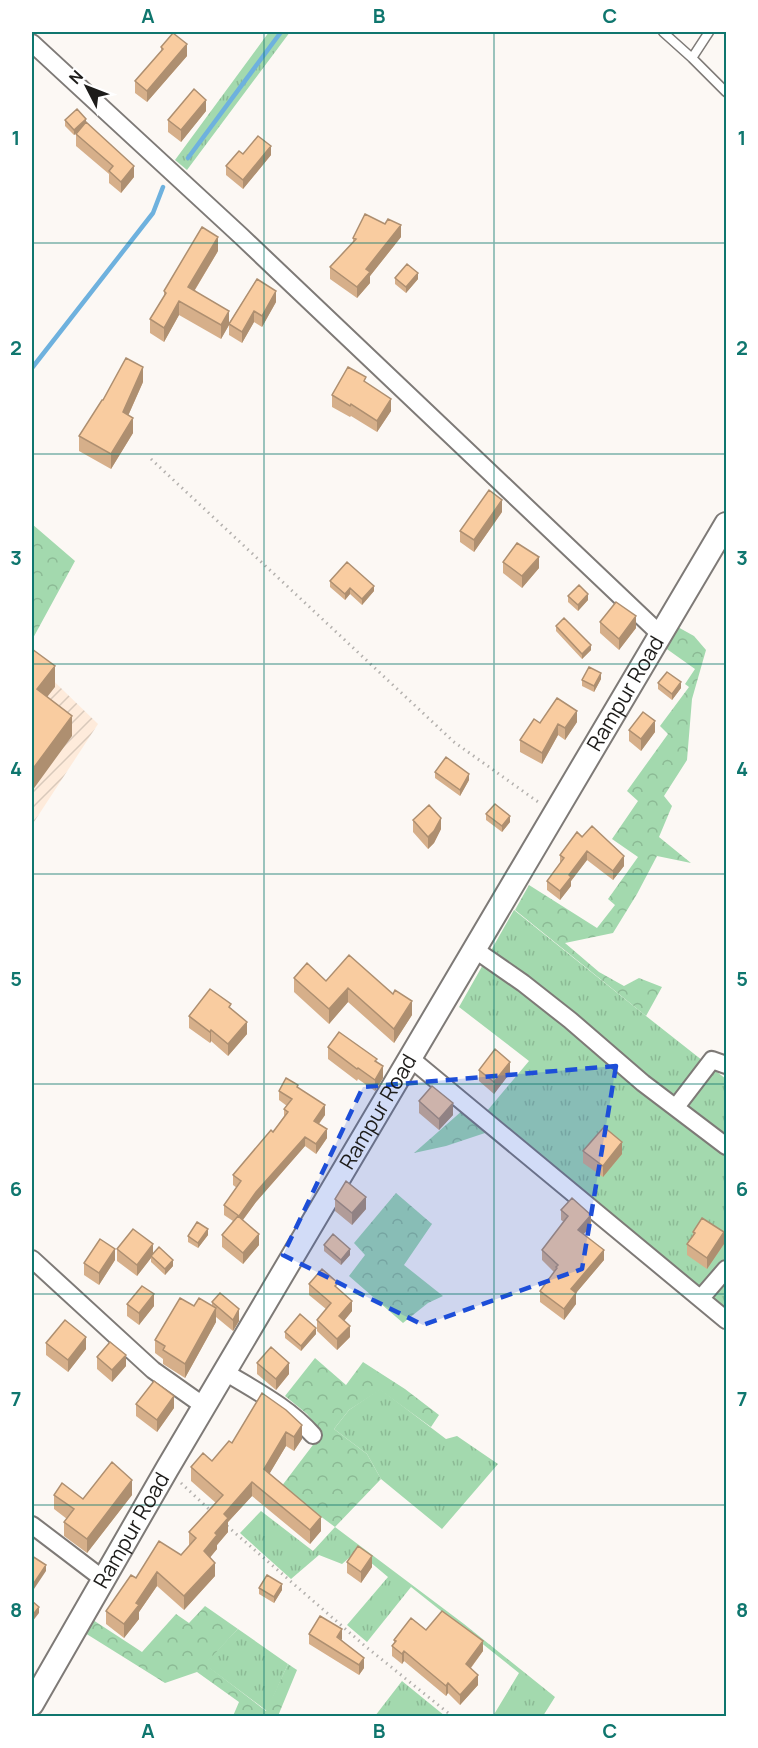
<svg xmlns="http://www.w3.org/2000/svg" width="758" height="1748" font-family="Manrope,sans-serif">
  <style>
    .industrial { fill: url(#industrial-furrows) }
    .grass { fill: url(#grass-tufts) }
    .forest { fill: url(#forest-crowns) }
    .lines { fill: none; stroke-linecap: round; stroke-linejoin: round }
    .stream { stroke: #6eb1de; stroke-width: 4.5 }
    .service-casing { stroke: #7e7a77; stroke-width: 11 }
    .minor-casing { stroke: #7e7a77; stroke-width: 20 }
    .secondary-casing { stroke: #7e7a77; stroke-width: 26 }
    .path { stroke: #b4b1ae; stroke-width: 3; stroke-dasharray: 1.5 4.5; stroke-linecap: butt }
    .service { stroke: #fff; stroke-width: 8 }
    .minor { stroke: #fff; stroke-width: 16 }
    .secondary { stroke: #fff; stroke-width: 22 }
    .wall { fill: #d6af8a }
    .shaded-wall { fill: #ae8f70 }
    .building { fill: #f9cca0; stroke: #ae8f70; stroke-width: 1.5 }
    .marked { fill: #1d4ed8; fill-opacity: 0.2; stroke: #1d4ed8; stroke-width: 4.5; stroke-dasharray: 12 8; stroke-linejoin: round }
    .grid { fill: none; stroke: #0f766e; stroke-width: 1.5; stroke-opacity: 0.55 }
    .labels { text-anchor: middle; stroke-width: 6; stroke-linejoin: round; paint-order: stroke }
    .street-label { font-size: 21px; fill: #1d1c1a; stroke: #fff }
    .neatline { fill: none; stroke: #0f766e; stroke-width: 2 }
    .grid-label { font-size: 20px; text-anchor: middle; font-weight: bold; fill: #0f766e }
  </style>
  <defs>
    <pattern id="industrial-furrows" width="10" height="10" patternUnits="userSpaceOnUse" patternTransform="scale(1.5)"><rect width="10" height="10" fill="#feebdb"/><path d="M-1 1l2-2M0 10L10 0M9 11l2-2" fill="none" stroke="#d9c9bb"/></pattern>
    <pattern id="grass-tufts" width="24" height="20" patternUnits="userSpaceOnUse" patternTransform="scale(1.5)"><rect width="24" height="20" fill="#a3d9ae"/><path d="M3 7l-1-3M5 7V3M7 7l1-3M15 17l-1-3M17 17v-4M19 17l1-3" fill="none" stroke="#8cba95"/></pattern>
    <pattern id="forest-crowns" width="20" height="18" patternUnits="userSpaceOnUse" patternTransform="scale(1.5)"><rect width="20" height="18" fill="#a3d9ae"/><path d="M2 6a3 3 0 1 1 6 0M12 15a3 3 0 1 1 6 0" fill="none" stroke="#8cba95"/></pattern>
  </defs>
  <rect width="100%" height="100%" fill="#fcf8f4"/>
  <path class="industrial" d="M 32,660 L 98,724 L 32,825 Z"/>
  <path class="grass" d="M 269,32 L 290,32 L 187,170 L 175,160 Z
    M 514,910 L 646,1016 L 726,1079 L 726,1311 L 487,1111 L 529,1061 L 459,1007 Z
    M 380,1389 L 446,1439 L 457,1436 L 498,1464 L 442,1529 L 381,1479 L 367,1454 L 334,1429 L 349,1410 Z
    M 261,1511 L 313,1551 L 335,1527 L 464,1624 L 555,1697 L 543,1716 L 493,1716 L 519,1673 L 411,1587 L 367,1642 L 347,1625 L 388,1577 L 357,1551 L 342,1564 L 319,1555 L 291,1579 L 240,1533 Z
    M 238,1629 L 288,1664 L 267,1711 L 204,1664 Z
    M 402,1681 L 445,1716 L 375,1716 Z"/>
  <path class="forest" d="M 32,524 L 75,561 L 32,640 Z
    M 676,626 L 694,636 L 706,650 L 692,699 L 687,760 L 664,796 L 672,806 L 659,837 L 691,863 L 657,856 L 637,894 L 613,933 L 565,943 L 599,972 L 624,986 L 639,978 L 662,987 L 646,1016 L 515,910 L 529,885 L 597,928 L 615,905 L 608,899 L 638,857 L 612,839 L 638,801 L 627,791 L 668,734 L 660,726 L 689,687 L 685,684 L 695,669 L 664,647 Z
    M 463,1110 L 488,1132 L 446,1146 L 414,1153 Z
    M 396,1193 L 432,1224 L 404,1265 L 443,1296 L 428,1303 L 403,1323 L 349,1276 L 365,1255 L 354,1243 Z
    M 315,1358 L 346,1385 L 363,1362 L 405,1389 L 439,1415 L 431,1427 L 380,1390 L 349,1410 L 334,1429 L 367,1454 L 381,1479 L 335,1527 L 281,1487 L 322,1433 L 307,1414 L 285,1396 Z
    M 205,1606 L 238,1629 L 205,1664 L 266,1711 L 288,1664 L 297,1670 L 278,1716 L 233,1716 L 239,1702 L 197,1672 L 165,1683 L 85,1633 L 93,1620 L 142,1652 L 176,1614 L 189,1623 Z"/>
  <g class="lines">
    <path class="stream" d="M 188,158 L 281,32
      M 32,368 L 153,213 L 163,187"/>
    <g class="service-casing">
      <path id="service" d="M 663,32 L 692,58 L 726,92
        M 692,58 L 709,32"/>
    </g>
    <g class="minor-casing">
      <path id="minor" d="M 32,43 L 241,236 L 660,634
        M 474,949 L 523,983 L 570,1020 L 643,1083 L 726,1146
        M 410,1058 L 726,1320
        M 676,1107 L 712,1060 L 726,1065
        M 32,1259 L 153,1370 L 204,1406
        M 701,1298 L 726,1269
        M 225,1372 C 256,1391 288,1407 313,1435
        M 32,1525 L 103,1579"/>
    </g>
    <g class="secondary-casing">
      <g id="secondary">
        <path id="s1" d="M 32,1704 L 167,1469 L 726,524"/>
      </g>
    </g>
    <path class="path" d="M 151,459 L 454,742 L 541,804
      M 181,1483 L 211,1511
      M 227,1526 L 365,1646 L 452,1716"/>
    <use href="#service" class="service"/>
    <use href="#minor" class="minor"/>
    <use href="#secondary" class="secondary"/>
  </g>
  <path class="wall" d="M 161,47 L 187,56 L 147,102 L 135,93 L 135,81 L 161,51 Z
    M 206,111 L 181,142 L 168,132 L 168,120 Z
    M 65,120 L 86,122 L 134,177 L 121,193 L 109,183 L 109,174 L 76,146 L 76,133 L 74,135 L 65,126 Z
    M 243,154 L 271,155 L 243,189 L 226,175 L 226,166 Z
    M 401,237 L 370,276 L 370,283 L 357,298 L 330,279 L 330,267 L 353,242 L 353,238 Z
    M 218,251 L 195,290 L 229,323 L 257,279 L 276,302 L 262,327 L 254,322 L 242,343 L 229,335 L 229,325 L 221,339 L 179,315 L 164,342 L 150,333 L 150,319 L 164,296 L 164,291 Z
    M 395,278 L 418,279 L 406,293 L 395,284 Z
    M 143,382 L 128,416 L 133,433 L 111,469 L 79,451 L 79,436 L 103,400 Z
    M 366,383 L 391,411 L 377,432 L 351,416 L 350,417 L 332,407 L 332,395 Z
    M 502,512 L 474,552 L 460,542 L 460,531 Z
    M 503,562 L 539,568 L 522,588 L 503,573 Z
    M 330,581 L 374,591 L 362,605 L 350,594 L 345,600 L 330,587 Z
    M 568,596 L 588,600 L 578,611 L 568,602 Z
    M 600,622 L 636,628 L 619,650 L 600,633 Z
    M 556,626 L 591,650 L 582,659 L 556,631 Z
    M 601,679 L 594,692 L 582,686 L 582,680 Z
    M 658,683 L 681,688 L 672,700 L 658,689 Z
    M 577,722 L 565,740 L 558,735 L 542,764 L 520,752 L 520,740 L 540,723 Z
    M 629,730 L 655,732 L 641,751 L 629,741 Z
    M 435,772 L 469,780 L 460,796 L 435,778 Z
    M 486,814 L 510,822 L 502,832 L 486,820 Z
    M 413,820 L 441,829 L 434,843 L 428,849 L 413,832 Z
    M 577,832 L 624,866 L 613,880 L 587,860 L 571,881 L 571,886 L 560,900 L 547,890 L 547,881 L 560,864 L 560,855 Z
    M 294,978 L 326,981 L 393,994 L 412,1015 L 394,1043 L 348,1002 L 329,1024 L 294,992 Z
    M 231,1008 L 247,1034 L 228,1056 L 211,1041 L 210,1043 L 189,1028 L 189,1016 Z
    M 328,1047 L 377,1062 L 383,1078 L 375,1091 L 358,1079 L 357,1081 L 328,1059 Z
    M 479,1070 L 510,1073 L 494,1094 L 479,1081 Z
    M 298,1088 L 325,1115 L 319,1124 L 327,1138 L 316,1154 L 305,1146 L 256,1202 L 243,1220 L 259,1245 L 243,1264 L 222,1247 L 222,1235 L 233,1221 L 224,1215 L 224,1205 L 237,1188 L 233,1185 L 233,1175 L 273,1132 L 284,1116 L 284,1109 L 287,1106 L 279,1100 L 279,1091 Z
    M 419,1101 L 453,1115 L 439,1130 L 419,1113 Z
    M 583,1151 L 622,1154 L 603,1177 L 583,1163 Z
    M 335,1199 L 366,1209 L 352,1225 L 335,1211 Z
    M 561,1210 L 591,1226 L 584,1234 L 604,1260 L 576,1293 L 576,1304 L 564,1320 L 540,1302 L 540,1291 L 554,1272 L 542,1260 L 542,1250 L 564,1222 L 561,1220 Z
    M 693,1232 L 724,1244 L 707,1269 L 687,1255 L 687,1244 L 693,1236 Z
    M 208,1235 L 198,1248 L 188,1242 L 188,1236 Z
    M 324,1245 L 350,1255 L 341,1265 L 324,1251 Z
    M 117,1249 L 153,1254 L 173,1266 L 165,1275 L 151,1262 L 151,1258 L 137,1276 L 117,1261 Z
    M 115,1260 L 99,1285 L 84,1275 L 84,1263 Z
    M 309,1284 L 338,1289 L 352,1311 L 344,1321 L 350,1337 L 337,1350 L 317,1331 L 317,1320 L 326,1309 L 309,1295 Z
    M 212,1302 L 239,1321 L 233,1331 L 216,1317 L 216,1322 L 185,1378 L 163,1364 L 163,1359 L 155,1353 L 155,1340 L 194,1306 L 212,1306 Z
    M 127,1304 L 154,1306 L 139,1325 L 127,1316 Z
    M 285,1332 L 316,1334 L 301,1351 L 285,1338 Z
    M 46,1343 L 86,1349 L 68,1372 L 46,1355 Z
    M 97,1357 L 126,1366 L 112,1382 L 97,1369 Z
    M 257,1363 L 289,1374 L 276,1390 L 257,1374 Z
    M 262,1393 L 302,1439 L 294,1451 L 286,1446 L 269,1474 L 321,1531 L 310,1544 L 252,1496 L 228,1522 L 228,1532 L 217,1545 L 217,1549 L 210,1557 L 215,1576 L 184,1610 L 157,1586 L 139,1612 L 139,1619 L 124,1638 L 106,1624 L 106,1611 L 136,1578 L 181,1555 L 189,1546 L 189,1532 L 216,1503 L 191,1481 L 191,1467 L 212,1461 L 232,1443 Z
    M 136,1404 L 174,1408 L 157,1432 L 136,1416 Z
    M 54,1495 L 83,1499 L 132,1495 L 87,1553 L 64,1536 L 64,1522 L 67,1519 L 54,1509 Z
    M 347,1562 L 372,1567 L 361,1583 L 347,1573 Z
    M 259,1588 L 282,1590 L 274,1603 L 259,1594 Z
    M 426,1630 L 483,1651 L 471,1668 L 478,1685 L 460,1705 L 448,1693 L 446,1696 L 404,1661 L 402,1664 L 392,1656 L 392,1646 L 394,1643 L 394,1640 Z
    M 309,1634 L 342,1640 L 364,1668 L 359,1675 L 309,1644 Z"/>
  <path class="shaded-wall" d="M 187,44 L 187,56 L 147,102 L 147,91 Z
    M 206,100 L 206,111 L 181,142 L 181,130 Z
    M 86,119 L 86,124 L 74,135 L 74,130 Z
    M 271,146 L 271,155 L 243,189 L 243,180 Z
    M 134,166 L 134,177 L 121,193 L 121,182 Z
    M 401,225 L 401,237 L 370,276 L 370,283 L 357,298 L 357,287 L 366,269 Z
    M 218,237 L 218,251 L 188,301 L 188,287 Z
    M 418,273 L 418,279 L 406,293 L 406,287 Z
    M 276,291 L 276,302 L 262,327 L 262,316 Z
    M 179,301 L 179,315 L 164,342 L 164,328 Z
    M 229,311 L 229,325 L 221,339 L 221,325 Z
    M 254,311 L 254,322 L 242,343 L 242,332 Z
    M 143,367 L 143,382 L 123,427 L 123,412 Z
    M 391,399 L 391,411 L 377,432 L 377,421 Z
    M 133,418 L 133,433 L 111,469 L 111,454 Z
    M 502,500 L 502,512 L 474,552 L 474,540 Z
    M 539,557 L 539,568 L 522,588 L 522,576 Z
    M 374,586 L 374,591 L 362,605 L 362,599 Z
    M 350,588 L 350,594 L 345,600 L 345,594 Z
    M 588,594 L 588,600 L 578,611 L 578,605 Z
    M 636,616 L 636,628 L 619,650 L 619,639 Z
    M 591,645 L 591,650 L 582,659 L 582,654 Z
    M 55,666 L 55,687 L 37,710 L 37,689 Z
    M 601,673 L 601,679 L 594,692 L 594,686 Z
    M 681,682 L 681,688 L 672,700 L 672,694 Z
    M 577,711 L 577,722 L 565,740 L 565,728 Z
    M 72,716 L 72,736 L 32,791 L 32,770 Z
    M 655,721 L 655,732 L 641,751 L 641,739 Z
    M 558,724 L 558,735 L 542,764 L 542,753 Z
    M 469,774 L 469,780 L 460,796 L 460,790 Z
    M 510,816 L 510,822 L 502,832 L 502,826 Z
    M 441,818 L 441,829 L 434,843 L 428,849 L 428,837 Z
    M 587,851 L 587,860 L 571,881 L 571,886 L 560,900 L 560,891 L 569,875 Z
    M 624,856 L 624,866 L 613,880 L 613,871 Z
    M 348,988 L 348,1002 L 329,1024 L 329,1009 Z
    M 412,1001 L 412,1015 L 394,1043 L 394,1029 Z
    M 247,1022 L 247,1034 L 228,1056 L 228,1044 Z
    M 211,1030 L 211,1041 L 210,1043 L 210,1032 Z
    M 510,1062 L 510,1073 L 494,1094 L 494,1082 Z
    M 383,1066 L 383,1078 L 375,1091 L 375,1080 Z
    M 453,1103 L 453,1115 L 439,1130 L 439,1119 Z
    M 325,1105 L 325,1115 L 314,1130 L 314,1121 Z
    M 327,1129 L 327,1138 L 316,1154 L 316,1144 Z
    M 305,1137 L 305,1146 L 256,1202 L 239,1225 L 239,1216 L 256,1192 Z
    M 622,1142 L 622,1154 L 603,1177 L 603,1166 Z
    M 366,1197 L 366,1209 L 352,1225 L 352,1213 Z
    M 591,1215 L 591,1226 L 578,1240 L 578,1230 Z
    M 208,1229 L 208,1235 L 198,1248 L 198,1243 Z
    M 724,1232 L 724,1244 L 707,1269 L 707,1258 Z
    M 259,1234 L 259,1245 L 243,1264 L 243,1253 Z
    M 153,1244 L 153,1256 L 151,1256 L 151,1258 L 137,1276 L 137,1265 Z
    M 115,1249 L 115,1260 L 99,1285 L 99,1273 Z
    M 350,1249 L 350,1255 L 341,1265 L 341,1260 Z
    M 604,1250 L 604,1260 L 571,1299 L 571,1289 Z
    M 173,1260 L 173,1266 L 165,1275 L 165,1269 Z
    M 576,1293 L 576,1304 L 564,1320 L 564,1309 Z
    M 154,1294 L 154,1306 L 139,1325 L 139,1313 Z
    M 352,1301 L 352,1311 L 339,1327 L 339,1316 Z
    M 216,1308 L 216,1322 L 185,1378 L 185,1364 Z
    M 239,1309 L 239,1321 L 233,1331 L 233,1320 Z
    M 350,1326 L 350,1337 L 337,1350 L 337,1339 Z
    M 316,1328 L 316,1334 L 301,1351 L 301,1346 Z
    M 86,1337 L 86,1349 L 68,1372 L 68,1360 Z
    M 126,1355 L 126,1366 L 112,1382 L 112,1370 Z
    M 289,1363 L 289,1374 L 276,1390 L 276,1379 Z
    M 174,1396 L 174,1408 L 157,1432 L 157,1420 Z
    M 302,1425 L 302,1439 L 294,1451 L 294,1437 Z
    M 286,1432 L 286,1446 L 264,1483 L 264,1469 Z
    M 34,1479 L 34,1491 L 32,1495 L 32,1483 Z
    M 132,1480 L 132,1495 L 87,1553 L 87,1539 Z
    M 252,1482 L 252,1496 L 228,1522 L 228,1532 L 217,1545 L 217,1549 L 204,1565 L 204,1551 L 215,1533 L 224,1514 Z
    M 321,1517 L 321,1531 L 310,1544 L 310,1530 Z
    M 372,1556 L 372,1567 L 361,1583 L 361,1572 Z
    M 215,1563 L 215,1576 L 184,1610 L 184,1596 Z
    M 46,1565 L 46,1571 L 32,1592 L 32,1586 Z
    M 157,1572 L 157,1586 L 139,1612 L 139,1619 L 124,1638 L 124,1624 L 136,1603 Z
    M 282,1584 L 282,1590 L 274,1603 L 274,1597 Z
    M 39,1607 L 39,1613 L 32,1622 L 32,1616 Z
    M 342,1629 L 342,1640 L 337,1637 Z
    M 483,1641 L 483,1651 L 466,1674 L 466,1664 Z
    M 404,1651 L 404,1661 L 402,1664 L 402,1654 Z
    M 364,1658 L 364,1668 L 359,1675 L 359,1665 Z
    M 478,1675 L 478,1685 L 460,1705 L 460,1695 Z
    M 448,1683 L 448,1693 L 446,1696 L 446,1686 Z"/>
  <path class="building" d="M 173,33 L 187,44 L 147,91 L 135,81 L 163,49 L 161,47 Z
    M 194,89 L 206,100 L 181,130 L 168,120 Z
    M 77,109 L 86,119 L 74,130 L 65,120 Z
    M 86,122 L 134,166 L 121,182 L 109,171 L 113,166 L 76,134 Z
    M 258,136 L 271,146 L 243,180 L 226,166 L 239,151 L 243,154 Z
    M 365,214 L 385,224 L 388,219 L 401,225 L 366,269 L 370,272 L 357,287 L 330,267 L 356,239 L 353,238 Z
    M 202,227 L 218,237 L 188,287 L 229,311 L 221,325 L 179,301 L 164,328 L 150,319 L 166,293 L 164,291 Z
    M 407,264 L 418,273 L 406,287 L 395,278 Z
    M 257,279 L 276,291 L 262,316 L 254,311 L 242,332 L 229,324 Z
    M 126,358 L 143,367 L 123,412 L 133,418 L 111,454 L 79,436 L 102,400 L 103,400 Z
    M 348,367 L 366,377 L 364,381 L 391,399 L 377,421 L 351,404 L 350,406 L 332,395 Z
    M 489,490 L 502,500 L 474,540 L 460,531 Z
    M 517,543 L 539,557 L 522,576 L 503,562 Z
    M 347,562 L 374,586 L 362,599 L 350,588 L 345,594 L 330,581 Z
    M 579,585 L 588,594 L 578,605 L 568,596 Z
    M 616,602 L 636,616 L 619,639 L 600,622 Z
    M 564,618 L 591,645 L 582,654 L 556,626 Z
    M 32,649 L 55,666 L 37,689 L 72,716 L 32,770 Z
    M 589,667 L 601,673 L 594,686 L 582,680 Z
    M 667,672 L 681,682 L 672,694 L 658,683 Z
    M 557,698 L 577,711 L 565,728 L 558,724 L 542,753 L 520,740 L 534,719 L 540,723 Z
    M 643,712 L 655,721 L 641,739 L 629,730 Z
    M 446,757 L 469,774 L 460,790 L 435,772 Z
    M 495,804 L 510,816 L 502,826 L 486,814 Z
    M 429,805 L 441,818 L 434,831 L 428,837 L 413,820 Z
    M 592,826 L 624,856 L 613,871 L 587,851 L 569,875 L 571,877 L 560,891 L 547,881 L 564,858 L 560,855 L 577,832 L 582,837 Z
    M 349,955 L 393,994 L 395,990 L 412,1001 L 394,1029 L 348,988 L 329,1009 L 294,978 L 307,963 L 326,981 Z
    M 210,989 L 231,1004 L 229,1007 L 247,1022 L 228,1044 L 211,1030 L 210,1032 L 189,1016 Z
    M 339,1032 L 377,1059 L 375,1061 L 383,1066 L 375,1080 L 358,1068 L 357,1069 L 328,1047 Z
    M 495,1049 L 510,1062 L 494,1082 L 479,1070 Z
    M 286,1078 L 298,1085 L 297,1087 L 325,1105 L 314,1121 L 327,1129 L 316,1144 L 305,1137 L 256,1192 L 239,1216 L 224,1205 L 241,1181 L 233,1175 L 271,1130 L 273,1132 L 288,1112 L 284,1109 L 292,1099 L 279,1091 Z
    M 432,1086 L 453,1103 L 439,1119 L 419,1101 Z
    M 604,1127 L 622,1142 L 603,1166 L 583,1151 Z
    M 346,1181 L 366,1197 L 352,1213 L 335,1199 Z
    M 572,1198 L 591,1215 L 578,1230 L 604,1250 L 571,1289 L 576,1293 L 564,1309 L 540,1291 L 557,1268 L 556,1267 L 558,1265 L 542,1250 L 568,1216 L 561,1210 Z
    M 238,1216 L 259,1234 L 243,1253 L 222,1235 Z
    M 702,1218 L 724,1232 L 707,1258 L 687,1244 L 695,1233 L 693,1232 Z
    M 197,1222 L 208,1229 L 198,1243 L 188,1236 Z
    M 133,1229 L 153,1244 L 137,1265 L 117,1249 Z
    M 333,1234 L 350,1249 L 341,1260 L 324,1245 Z
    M 100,1239 L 115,1249 L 99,1273 L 84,1263 Z
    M 159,1247 L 173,1260 L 165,1269 L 151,1256 Z
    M 322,1269 L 338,1283 L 335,1286 L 352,1301 L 339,1316 L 350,1326 L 337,1339 L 317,1320 L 331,1303 L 309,1284 Z
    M 142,1286 L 154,1294 L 139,1313 L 127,1304 Z
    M 220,1293 L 239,1309 L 233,1320 L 212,1302 Z
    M 180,1298 L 194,1306 L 199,1298 L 216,1308 L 185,1364 L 163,1350 L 165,1346 L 155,1340 Z
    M 300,1314 L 316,1328 L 301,1346 L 285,1332 Z
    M 65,1320 L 86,1337 L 68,1360 L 46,1343 Z
    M 110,1342 L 126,1355 L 112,1370 L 97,1357 Z
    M 271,1347 L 289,1363 L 276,1379 L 257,1363 Z
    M 154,1381 L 174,1396 L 157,1420 L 136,1404 Z
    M 262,1393 L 286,1410 L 302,1425 L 294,1437 L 286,1432 L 264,1469 L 321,1517 L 310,1530 L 252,1482 L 224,1514 L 228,1518 L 215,1533 L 217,1535 L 204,1551 L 215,1563 L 184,1596 L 157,1572 L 136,1603 L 139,1605 L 124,1624 L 106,1611 L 131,1575 L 136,1578 L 159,1541 L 181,1555 L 196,1538 L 189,1532 L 223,1495 L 191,1467 L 203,1453 L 212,1461 L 229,1441 L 232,1443 Z
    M 112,1462 L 132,1480 L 87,1539 L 64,1522 L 74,1509 L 54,1495 L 62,1483 L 83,1499 Z
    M 358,1546 L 372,1556 L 361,1572 L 347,1562 Z
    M 32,1556 L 46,1565 L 32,1586 Z
    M 267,1575 L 282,1584 L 274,1597 L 259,1588 Z
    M 32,1601 L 39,1607 L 32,1616 Z
    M 442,1611 L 483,1641 L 466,1664 L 478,1675 L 460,1695 L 448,1683 L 446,1686 L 404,1651 L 402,1654 L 392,1646 L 396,1641 L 394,1640 L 411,1618 L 426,1630 Z
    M 320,1616 L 342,1629 L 337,1637 L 364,1658 L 359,1665 L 309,1634 Z"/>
  <path class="marked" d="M 616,1066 L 582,1269 L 423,1325 L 283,1255 L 363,1087 Z"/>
  <path class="grid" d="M 264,32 L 264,1716M 494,32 L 494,1716M 32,243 L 726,243M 32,454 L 726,454M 32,664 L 726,664M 32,874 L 726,874M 32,1084 L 726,1084M 32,1294 L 726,1294M 32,1505 L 726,1505"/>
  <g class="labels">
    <g class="street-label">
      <text dy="7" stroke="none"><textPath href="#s1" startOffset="1172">Rampur Road</textPath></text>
      <text dy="7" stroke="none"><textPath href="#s1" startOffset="686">Rampur Road</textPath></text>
      <text dy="7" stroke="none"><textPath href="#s1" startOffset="200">Rampur Road</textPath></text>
    </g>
  </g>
  <rect width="758" height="1748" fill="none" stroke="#ffffff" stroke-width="66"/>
  <g transform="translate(87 87) rotate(312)" stroke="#ffffff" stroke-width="4.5" paint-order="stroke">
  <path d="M0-4.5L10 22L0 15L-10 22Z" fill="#1d1c1a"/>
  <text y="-9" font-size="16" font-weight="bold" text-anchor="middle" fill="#1d1c1a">N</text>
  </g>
  <rect x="33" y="33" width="692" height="1682" class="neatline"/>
  <g class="grid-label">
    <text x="148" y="23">A</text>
    <text x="379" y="23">B</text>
    <text x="610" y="23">C</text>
    <text x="16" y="145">1</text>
    <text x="742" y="145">1</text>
    <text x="16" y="355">2</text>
    <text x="742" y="355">2</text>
    <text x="16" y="565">3</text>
    <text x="742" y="565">3</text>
    <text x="16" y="776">4</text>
    <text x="742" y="776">4</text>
    <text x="16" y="986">5</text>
    <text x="742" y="986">5</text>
    <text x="16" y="1196">6</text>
    <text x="742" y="1196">6</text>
    <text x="16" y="1406">7</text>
    <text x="742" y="1406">7</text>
    <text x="16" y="1617">8</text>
    <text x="742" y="1617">8</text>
    <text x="148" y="1738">A</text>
    <text x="379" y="1738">B</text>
    <text x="610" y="1738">C</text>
  </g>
</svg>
